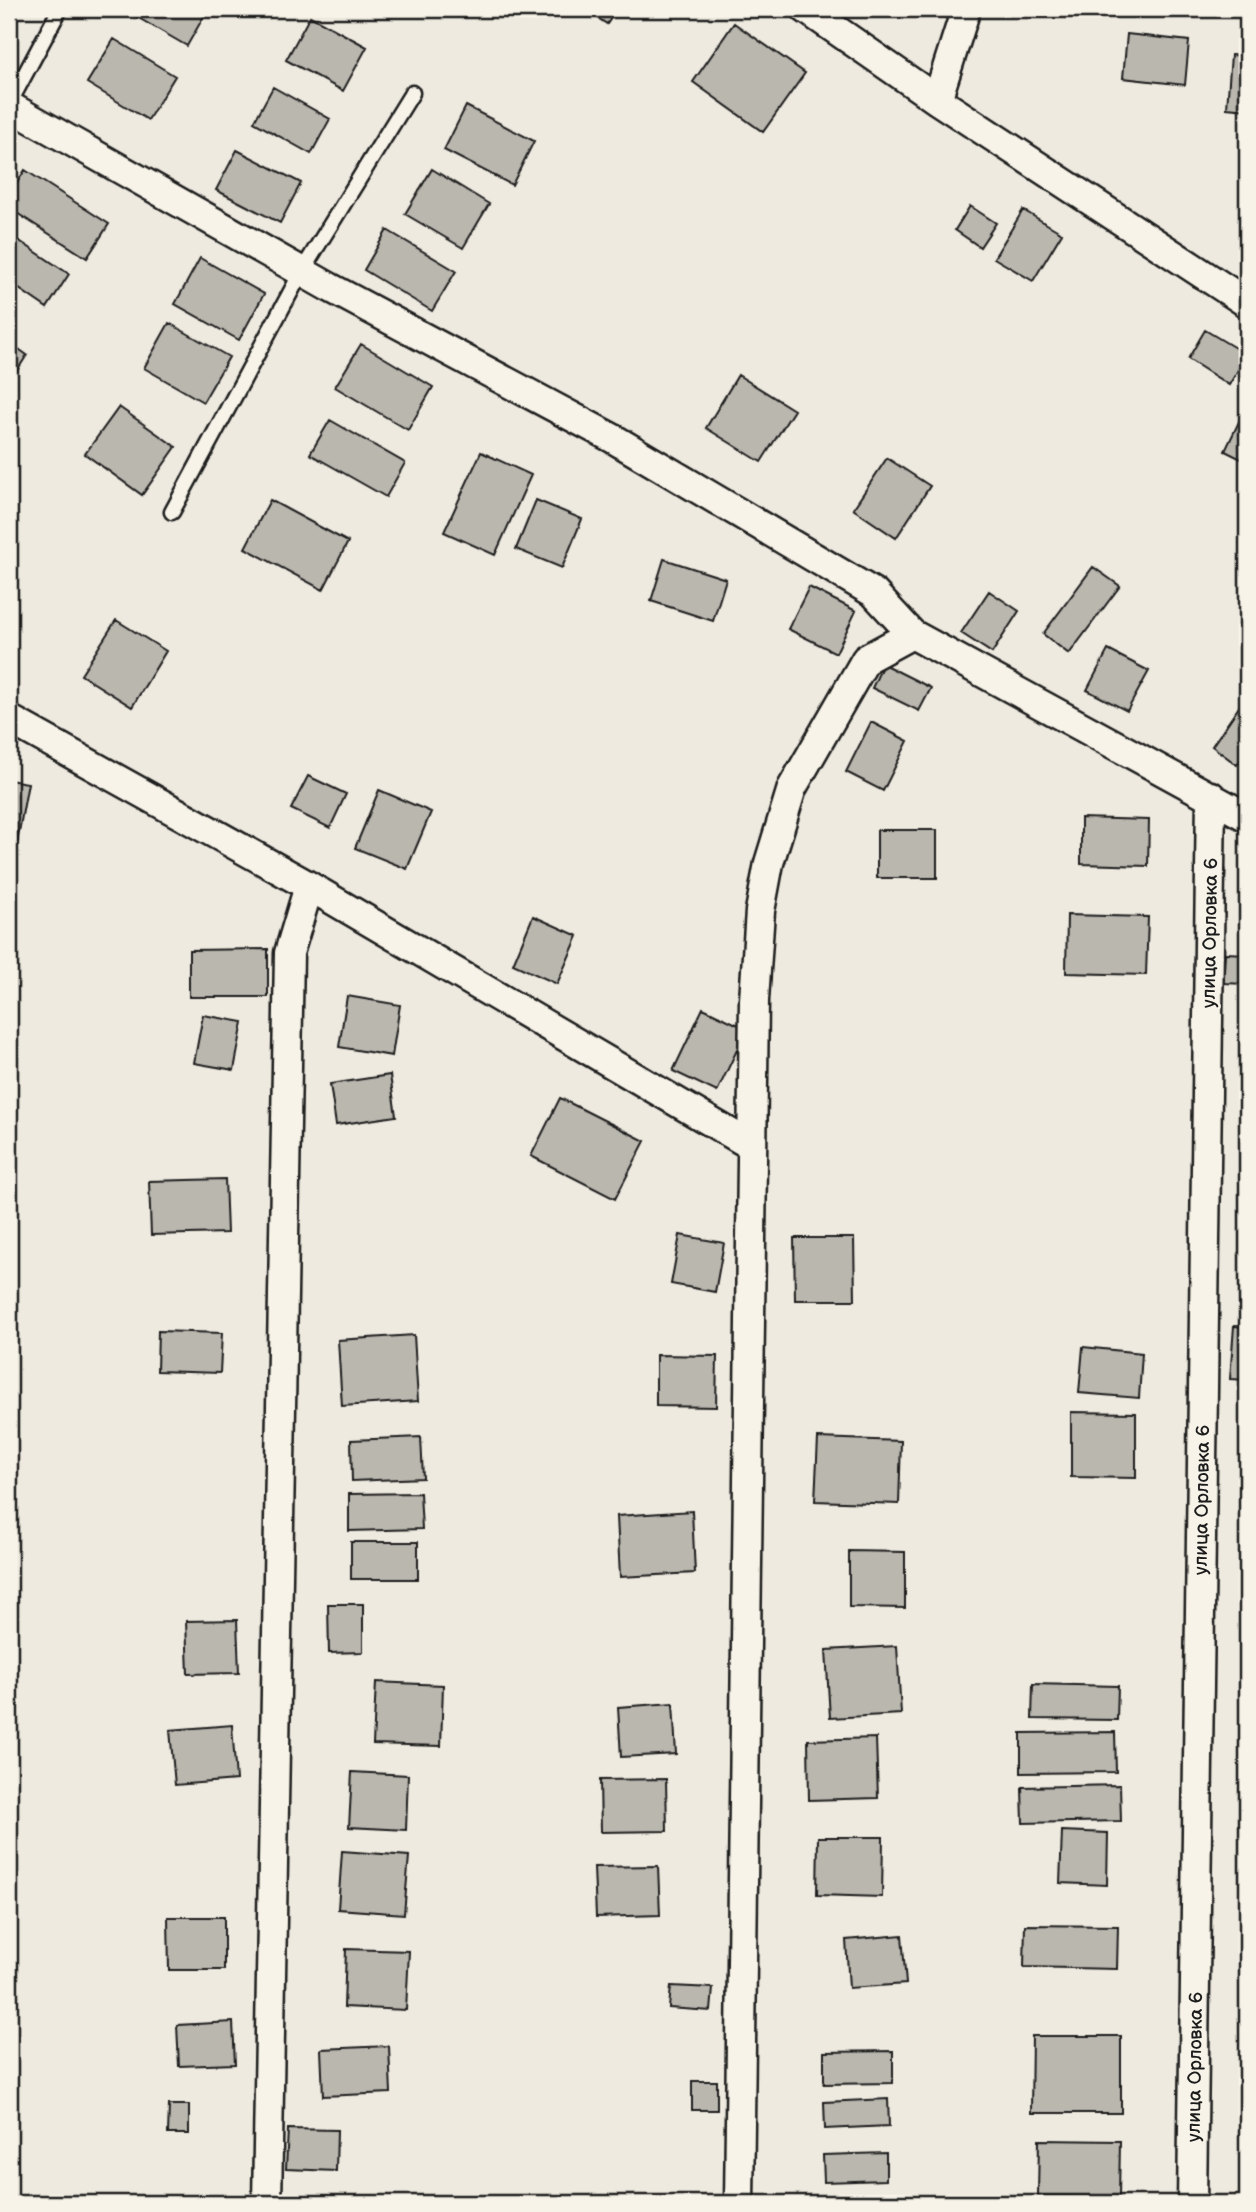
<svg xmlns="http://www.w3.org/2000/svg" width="1256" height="2212" font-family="'Balsamiq Sans',sans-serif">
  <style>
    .building { fill: #bab7af; stroke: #1c1c1c; stroke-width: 2 }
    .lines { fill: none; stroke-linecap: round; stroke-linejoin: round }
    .service-casing { stroke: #1c1c1c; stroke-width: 19 }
    .minor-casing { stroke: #1c1c1c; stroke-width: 33 }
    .service { stroke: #f7f3e8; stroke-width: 14 }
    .minor { stroke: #f7f3e8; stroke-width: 28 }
    .labels { text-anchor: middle; stroke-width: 5; stroke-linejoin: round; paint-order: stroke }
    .street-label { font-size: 19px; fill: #1c1c1c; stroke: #f7f3e8 }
  </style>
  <rect width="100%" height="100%" fill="#eeeae0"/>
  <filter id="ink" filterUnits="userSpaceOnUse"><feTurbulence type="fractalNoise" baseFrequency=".0143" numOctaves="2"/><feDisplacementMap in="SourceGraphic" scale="14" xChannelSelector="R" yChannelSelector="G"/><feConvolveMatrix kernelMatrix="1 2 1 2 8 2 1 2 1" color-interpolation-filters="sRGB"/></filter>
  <g filter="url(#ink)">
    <path class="building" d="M 123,9 L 203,9 L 207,11 L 187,46 Z
      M 584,9 L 617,9 L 607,24 Z
      M 310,16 L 367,47 L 343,91 L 286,60 Z
      M 734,23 L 805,73 L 763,132 L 693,82 Z
      M 1127,34 L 1189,41 L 1185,85 L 1123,78 Z
      M 114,39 L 175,76 L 148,120 L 87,83 Z
      M 1231,55 L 1247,56 L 1247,110 L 1227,108 Z
      M 273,87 L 330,119 L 311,154 L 254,122 Z
      M 466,106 L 534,141 L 512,185 L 444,150 Z
      M 237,150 L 301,183 L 280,223 L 216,190 Z
      M 432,169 L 489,204 L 463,248 L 405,214 Z
      M 25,170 L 109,224 L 87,258 L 9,208 L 9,196 Z
      M 970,206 L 996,223 L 980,247 L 955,230 Z
      M 1023,210 L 1062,233 L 1033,281 L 994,258 Z
      M 387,230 L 456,271 L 432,311 L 364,270 Z
      M 9,234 L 69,274 L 47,308 L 9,282 Z
      M 200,258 L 264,294 L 239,340 L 175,304 Z
      M 169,323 L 229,357 L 203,402 L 144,368 Z
      M 1205,330 L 1247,355 L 1229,385 L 1188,359 Z
      M 9,342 L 27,355 L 9,383 Z
      M 361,344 L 433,387 L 408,430 L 335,387 Z
      M 738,375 L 794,410 L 761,462 L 706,428 Z
      M 119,407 L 176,447 L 142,495 L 85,454 Z
      M 1245,409 L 1247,410 L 1247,462 L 1225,451 Z
      M 330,420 L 405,463 L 386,497 L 310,454 Z
      M 481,452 L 531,475 L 495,555 L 444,532 Z
      M 887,458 L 930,486 L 896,538 L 853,509 Z
      M 270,500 L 348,542 L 323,590 L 245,548 Z
      M 536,500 L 582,519 L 562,568 L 516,549 Z
      M 664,559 L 726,579 L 713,621 L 651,601 Z
      M 1093,567 L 1120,586 L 1069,654 L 1043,634 Z
      M 809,587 L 856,611 L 836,653 L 788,629 Z
      M 989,591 L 1019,611 L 992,653 L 961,633 Z
      M 116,620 L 166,651 L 132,707 L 81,675 Z
      M 1108,650 L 1149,671 L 1127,711 L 1087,690 Z
      M 883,664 L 931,688 L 919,711 L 872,688 Z
      M 1239,707 L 1247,713 L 1247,750 L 1237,765 L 1212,746 Z
      M 871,722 L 908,741 L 883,791 L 846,772 Z
      M 308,776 L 346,794 L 330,828 L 291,809 Z
      M 9,780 L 28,783 L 17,843 L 9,841 Z
      M 379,790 L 431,812 L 407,869 L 355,848 Z
      M 1081,818 L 1149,820 L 1148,866 L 1081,864 Z
      M 877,830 L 937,830 L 937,878 L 877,878 Z
      M 1067,915 L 1148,917 L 1146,975 L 1066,973 Z
      M 533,916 L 578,936 L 557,984 L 513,964 Z
      M 268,949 L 268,997 L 189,997 L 189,950 Z
      M 1225,953 L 1247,954 L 1247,984 L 1223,983 Z
      M 347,996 L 400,1005 L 392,1056 L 339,1047 Z
      M 703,1008 L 747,1029 L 717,1092 L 673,1071 Z
      M 203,1015 L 243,1022 L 234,1070 L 194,1063 Z
      M 390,1075 L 396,1116 L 336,1125 L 330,1084 Z
      M 560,1098 L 645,1141 L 615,1199 L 531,1156 Z
      M 225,1179 L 227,1233 L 151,1235 L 149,1181 Z
      M 680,1235 L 724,1243 L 715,1292 L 671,1284 Z
      M 794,1238 L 854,1238 L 855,1300 L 795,1300 Z
      M 1234,1326 L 1247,1327 L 1247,1380 L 1230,1379 Z
      M 158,1331 L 222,1333 L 220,1373 L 157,1371 Z
      M 414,1335 L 418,1401 L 342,1406 L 338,1340 Z
      M 1083,1347 L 1142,1353 L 1139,1398 L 1079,1393 Z
      M 656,1355 L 717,1356 L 716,1407 L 656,1406 Z
      M 1071,1412 L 1136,1413 L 1136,1478 L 1071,1477 Z
      M 421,1437 L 423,1478 L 352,1481 L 351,1440 Z
      M 818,1438 L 901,1441 L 899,1504 L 815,1501 Z
      M 420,1493 L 422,1529 L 349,1531 L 349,1494 Z
      M 692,1511 L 695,1573 L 620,1577 L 617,1516 Z
      M 351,1542 L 418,1542 L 418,1579 L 351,1579 Z
      M 849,1551 L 905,1552 L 905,1608 L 849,1607 Z
      M 328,1604 L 363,1604 L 363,1652 L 329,1653 Z
      M 237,1620 L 239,1673 L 188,1674 L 186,1621 Z
      M 897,1646 L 901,1714 L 830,1718 L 826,1650 Z
      M 376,1682 L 443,1685 L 441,1746 L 373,1744 Z
      M 1033,1684 L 1118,1686 L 1117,1720 L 1032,1719 Z
      M 673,1703 L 676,1754 L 621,1757 L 618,1707 Z
      M 232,1725 L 236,1780 L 175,1785 L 170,1730 Z
      M 1115,1732 L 1116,1772 L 1021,1773 L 1021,1733 Z
      M 876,1738 L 878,1798 L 809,1800 L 808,1740 Z
      M 352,1772 L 408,1775 L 406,1830 L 349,1827 Z
      M 666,1779 L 667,1831 L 601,1832 L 600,1780 Z
      M 1120,1785 L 1121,1821 L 1023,1823 L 1022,1787 Z
      M 1062,1831 L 1108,1833 L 1107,1885 L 1060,1883 Z
      M 818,1837 L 883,1837 L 882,1897 L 817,1895 Z
      M 342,1851 L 409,1856 L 404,1914 L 338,1909 Z
      M 658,1866 L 660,1915 L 596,1917 L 594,1867 Z
      M 168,1917 L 224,1917 L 224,1970 L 169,1970 Z
      M 1025,1925 L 1118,1926 L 1117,1969 L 1024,1967 Z
      M 902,1935 L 906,1984 L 849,1988 L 846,1940 Z
      M 346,1949 L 409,1951 L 406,2010 L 344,2007 Z
      M 671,1986 L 713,1988 L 711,2011 L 669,2008 Z
      M 233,2022 L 235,2064 L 179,2066 L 177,2025 Z
      M 1032,2036 L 1121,2036 L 1121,2113 L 1031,2113 Z
      M 389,2046 L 391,2093 L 323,2096 L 321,2049 Z
      M 893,2051 L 893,2083 L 824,2084 L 824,2052 Z
      M 692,2081 L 717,2081 L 717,2110 L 692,2110 Z
      M 888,2099 L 889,2126 L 825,2129 L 824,2102 Z
      M 169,2105 L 189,2105 L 189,2134 L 168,2134 Z
      M 288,2129 L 337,2130 L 336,2171 L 286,2169 Z
      M 1039,2140 L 1120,2141 L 1119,2197 L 1038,2196 Z
      M 886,2153 L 886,2180 L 824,2182 L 823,2155 Z
      M 900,2195 L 901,2203 L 836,2203 L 836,2200 Z"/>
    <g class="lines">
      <g class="service-casing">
        <path id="service" d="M 9,104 L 60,9
          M 172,512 L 302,271 L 412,93"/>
      </g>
      <g class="minor-casing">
        <path id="minor" d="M 806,9 L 937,100 L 1247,303
          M 937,100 L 966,9
          M 9,106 L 329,287 L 614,439 L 874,593 L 912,634 L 1247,817
          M 9,719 L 309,886 L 752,1146
          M 267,2203 L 289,953 L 309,886
          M 739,2203 L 754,1000 L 760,911 L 769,863 L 792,788 L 866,659 L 912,634
          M 1192,2203 L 1211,796"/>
      </g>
      <use href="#service" class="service"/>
      <use href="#minor" class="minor"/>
    </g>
  </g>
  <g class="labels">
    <g class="street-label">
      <text transform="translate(1209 933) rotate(-89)" y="7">улица Орловка 6</text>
      <text transform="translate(1201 1500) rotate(-89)" y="7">улица Орловка 6</text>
      <text transform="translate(1194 2067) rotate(-89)" y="7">улица Орловка 6</text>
    </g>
  </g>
  <rect width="1256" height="2212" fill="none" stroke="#f7f3e8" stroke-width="35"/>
  <rect x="18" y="18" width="1221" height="2177" fill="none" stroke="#1c1c1c" stroke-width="2.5" filter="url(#ink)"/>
</svg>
